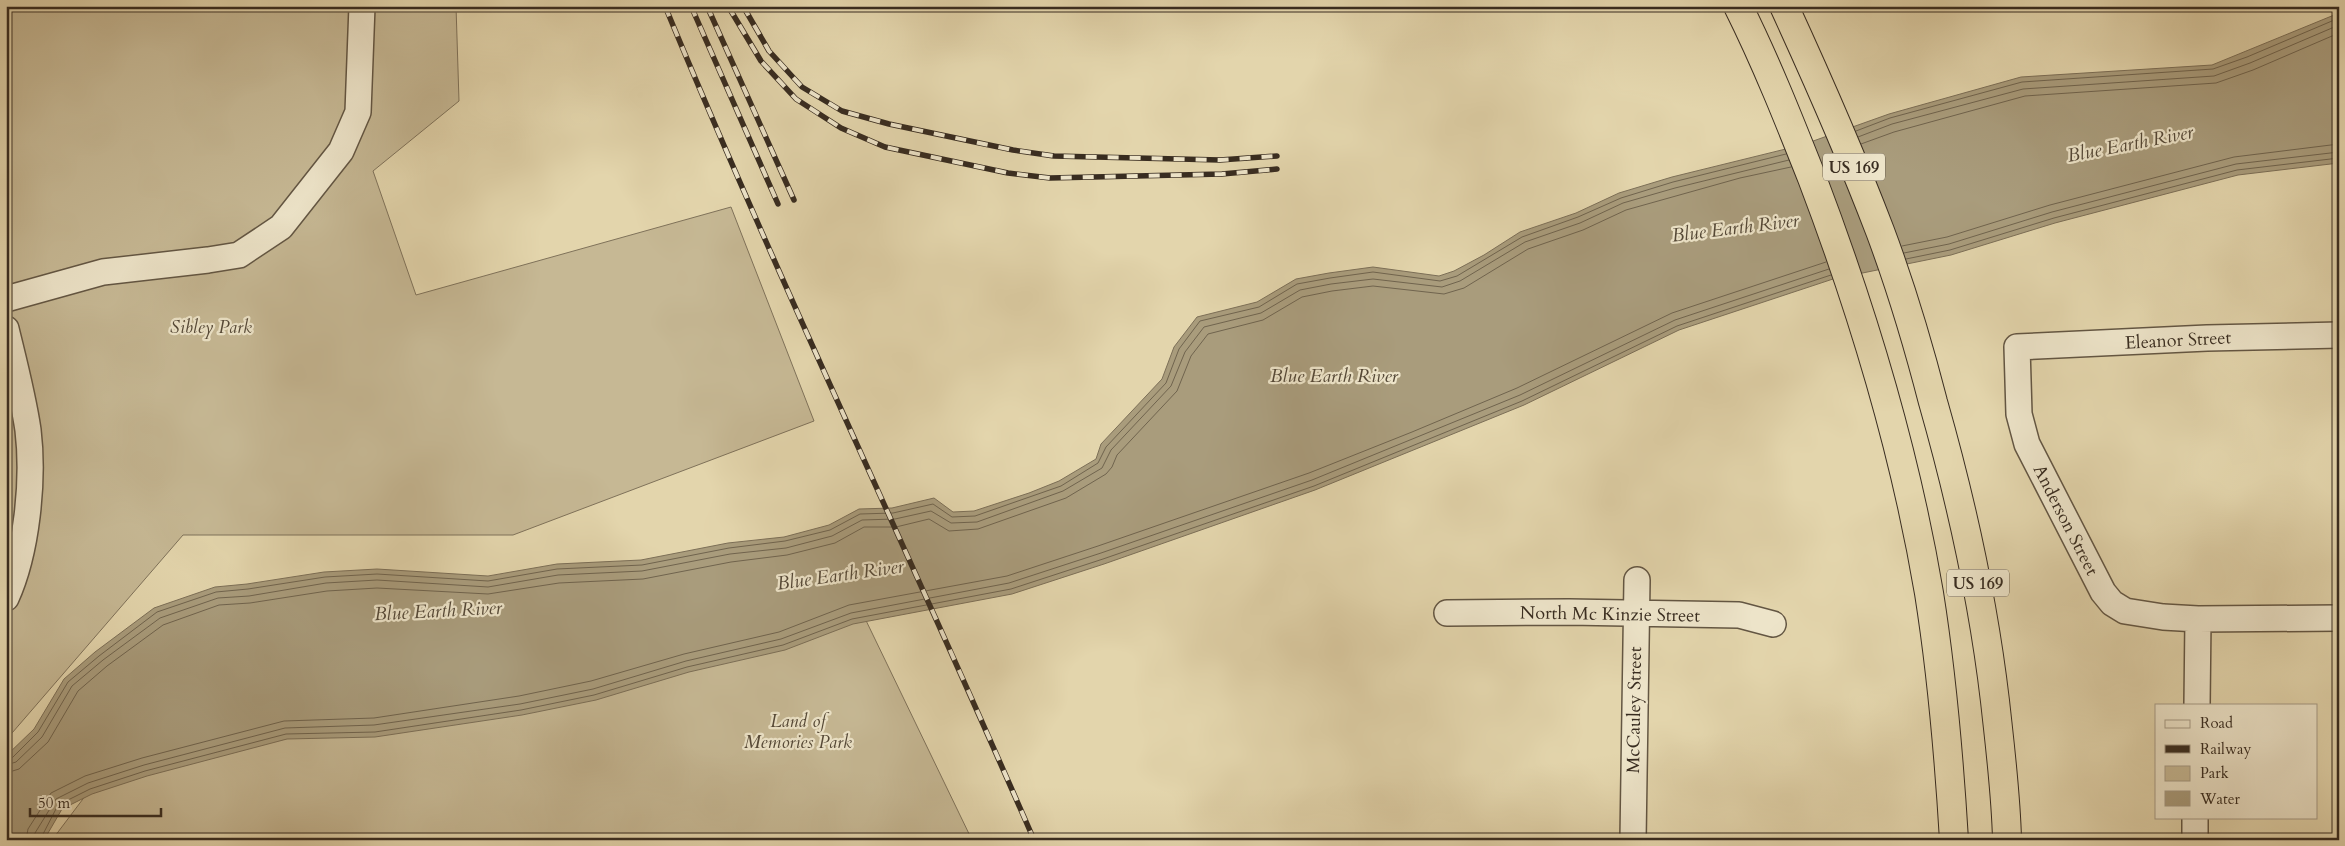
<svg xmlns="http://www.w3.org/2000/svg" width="2345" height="846" font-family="Cardo,serif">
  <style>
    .green { fill: #c6b894; stroke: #7f725a }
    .water { fill: #a99c7c; stroke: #7c6f57 }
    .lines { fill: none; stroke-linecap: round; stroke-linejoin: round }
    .shore { stroke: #70644e; stroke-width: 1 }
    .minor-casing { stroke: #635643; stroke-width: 28 }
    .highway-casing { stroke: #382c20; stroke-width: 30 }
    .minor { stroke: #ede4c9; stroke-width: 25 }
    .highway { stroke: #e3d5ac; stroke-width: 28 }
    .rail-casing { stroke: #382c20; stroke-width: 5.5 }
    .rail { stroke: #ede4c9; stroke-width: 4; stroke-dasharray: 11; stroke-linecap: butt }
    .labels { text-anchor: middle; stroke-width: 4.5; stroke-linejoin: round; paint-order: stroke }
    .shield { fill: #ede4c9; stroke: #6e6353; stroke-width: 1 }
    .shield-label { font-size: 16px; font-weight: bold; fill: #382c20 }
    .park-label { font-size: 18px; font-style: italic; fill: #544837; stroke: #ede4c9 }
    .street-label { font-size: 18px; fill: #382c20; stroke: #ede4c9 }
    .water-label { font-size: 19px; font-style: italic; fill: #544837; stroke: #ede4c9 }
  </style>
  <rect width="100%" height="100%" fill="#e3d5ac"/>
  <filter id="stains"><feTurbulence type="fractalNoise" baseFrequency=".004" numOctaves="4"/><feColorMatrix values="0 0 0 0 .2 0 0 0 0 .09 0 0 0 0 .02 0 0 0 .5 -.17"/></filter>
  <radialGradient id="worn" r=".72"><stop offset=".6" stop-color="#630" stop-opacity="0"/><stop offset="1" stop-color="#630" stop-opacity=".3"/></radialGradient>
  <path class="green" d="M 6,6 L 456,6 L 459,101 L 373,171 L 416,295 L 731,207 L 814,421 L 513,535 L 183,535 L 6,740 Z
    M 859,606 L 972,840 L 52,840 L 95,783 Z"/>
  <path class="water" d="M 2339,13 L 2339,163 L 2238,175 L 2055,223 L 1951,255 L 1833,279 L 1679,330 L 1524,405 L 1315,490 L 1104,564 L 1012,594 L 853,624 L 785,650 L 689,672 L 596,700 L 522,715 L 375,737 L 287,739 L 147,776 L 92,794 L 62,809 L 44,840 L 6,840 L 6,756 L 34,729 L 64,679 L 95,652 L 154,608 L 215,587 L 247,584 L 324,572 L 377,569 L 488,576 L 557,564 L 641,560 L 728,543 L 784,537 L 829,525 L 859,509 L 892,508 L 934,498 L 953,512 L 974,511 L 1029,493 L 1059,481 L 1096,459 L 1101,444 L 1162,379 L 1174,347 L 1197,317 L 1257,302 L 1296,279 L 1329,273 L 1373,267 L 1439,276 L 1454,271 L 1484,255 L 1520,232 L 1576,213 L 1619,193 L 1672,177 L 1802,145 L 1889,114 L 2021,77 L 2212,65 Z"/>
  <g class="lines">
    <path class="shore" d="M 1856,131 L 1890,118 L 2022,82 L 2213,69 L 2247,57 L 2339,18
      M 1858,137 L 1892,124 L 2023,89 L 2214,76 L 2250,63 L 2339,25
      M 1861,144 L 1894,132 L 2025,96 L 2216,83 L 2253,70 L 2339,33
      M 1902,246 L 1947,237 L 2050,205 L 2234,157 L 2339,144
      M 1904,253 L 1949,244 L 2052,212 L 2236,164 L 2339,152
      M 1906,259 L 1950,250 L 2054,218 L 2237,170 L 2339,158
      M 6,759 L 12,758 L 38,732 L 68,682 L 99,656 L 157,612 L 216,592 L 248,589 L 325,577 L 377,574 L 488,581 L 557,569 L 642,565 L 729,548 L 785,541 L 830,530 L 860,514 L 893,513 L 933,504 L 952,517 L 975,516 L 1061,486 L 1098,463 L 1106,447 L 1166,383 L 1179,349 L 1200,321 L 1259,307 L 1297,284 L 1330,278 L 1373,272 L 1440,281 L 1457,276 L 1522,237 L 1578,217 L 1621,198 L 1673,182 L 1786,154
      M 6,765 L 16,762 L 42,737 L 72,686 L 103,660 L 160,618 L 218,598 L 249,596 L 326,583 L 377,580 L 488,587 L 558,575 L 642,571 L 730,554 L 786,548 L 832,536 L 862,520 L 895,519 L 931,511 L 951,523 L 977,522 L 1063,491 L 1102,468 L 1111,450 L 1171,386 L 1185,352 L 1204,327 L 1261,313 L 1300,290 L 1331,284 L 1373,279 L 1442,287 L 1460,281 L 1525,242 L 1580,223 L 1623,203 L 1675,188 L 1789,160
      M 6,773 L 19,769 L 48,742 L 78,691 L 107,666 L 163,625 L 219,605 L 250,603 L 327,591 L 377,588 L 488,594 L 559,583 L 643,579 L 731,562 L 787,555 L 835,543 L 864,527 L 896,527 L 929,519 L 949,531 L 978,529 L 1066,498 L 1106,474 L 1112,467 L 1117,455 L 1177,391 L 1191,356 L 1208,334 L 1263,320 L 1302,297 L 1332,291 L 1373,286 L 1444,294 L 1464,288 L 1528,249 L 1583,230 L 1626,210 L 1740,178 L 1791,167
      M 26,840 L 28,829 L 51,793 L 85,776 L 142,758 L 284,721 L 374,718 L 519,696 L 591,681 L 684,654 L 779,632 L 849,605 L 1007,576 L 1098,546 L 1309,473 L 1412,432 L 1517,388 L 1672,313 L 1826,262
      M 34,840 L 35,833 L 56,799 L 88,783 L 144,765 L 285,728 L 374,725 L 520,704 L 593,689 L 686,661 L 781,639 L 851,613 L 1009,583 L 1101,553 L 1312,480 L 1520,395 L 1675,320 L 1829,269
      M 40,840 L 58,805 L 90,789 L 145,771 L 286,734 L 375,732 L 521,710 L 594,695 L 687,667 L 783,645 L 852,619 L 1011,589 L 1103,559 L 1314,486 L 1522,401 L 1677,326 L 1831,275"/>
    <g class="minor-casing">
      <path id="minor" d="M 6,299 L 103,272 L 208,260 L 239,255 L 281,227 L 341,151 L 358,112 L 362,6
        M 6,329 C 14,362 23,396 28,430 C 34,480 27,552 6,598
        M 2339,335 L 2207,338 L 2017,347 L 2019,414 L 2027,444 L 2103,592 L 2112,603 L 2125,611 L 2163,617 L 2198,619 L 2339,618
        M 1447,613 L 1569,612 L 1739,615 L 1773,624
        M 2197,705 L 2198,619
        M 1633,840 L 1637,580
        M 2195,840 L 2195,817"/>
    </g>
    <g class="highway-casing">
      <path id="highway" d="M 1738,6 C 1766,62 1789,120 1812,178 C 1863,312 1905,451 1929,593 C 1942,675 1949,757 1954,840
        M 1784,6 C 1818,80 1851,155 1880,231 C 1901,287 1918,344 1933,402 C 1961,500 1983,599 1995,701 C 2000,747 2006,793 2007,840"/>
    </g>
    <use href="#minor" class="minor"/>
    <use href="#highway" class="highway"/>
    <g class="rail-casing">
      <path id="rail" d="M 665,6 C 781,287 913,561 1034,840
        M 691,6 L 778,204
        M 707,6 L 794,200
        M 728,6 L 761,61 L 796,99 L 841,128 L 885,147 L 1008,173 L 1050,178 L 1222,174 L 1277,169
        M 743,6 L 769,51 L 802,87 L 842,111 L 889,124 L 1013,150 L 1054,156 L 1220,160 L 1277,156"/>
    </g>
    <use href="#rail" class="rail"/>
  </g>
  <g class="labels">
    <g class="shield">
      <rect x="1823" y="153.5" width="62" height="27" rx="4"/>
      <rect x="1947" y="569.5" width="62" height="27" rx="4"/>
    </g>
    <g class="shield-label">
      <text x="1854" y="173">US 169</text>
      <text x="1978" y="589">US 169</text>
    </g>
    <g class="park-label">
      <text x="211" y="333">Sibley Park</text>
      <text x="798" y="727">Land of<tspan x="798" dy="21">Memories Park</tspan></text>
    </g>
    <g class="street-label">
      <text transform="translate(2178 340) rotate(-3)" y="6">Eleanor Street</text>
      <text transform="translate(2066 520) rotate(63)" y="6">Anderson Street</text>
      <text transform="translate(1610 614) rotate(1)" y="6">North Mc Kinzie Street</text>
      <text transform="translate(1634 710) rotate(-89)" y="6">McCauley Street</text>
    </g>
    <g class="water-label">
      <text transform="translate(2130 143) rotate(-11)" y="7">Blue Earth River</text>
      <text transform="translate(1735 227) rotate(-7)" y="7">Blue Earth River</text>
      <text x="1334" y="382">Blue Earth River</text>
      <text transform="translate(840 574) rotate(-8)" y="7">Blue Earth River</text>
      <text transform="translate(438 610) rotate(-3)" y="7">Blue Earth River</text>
    </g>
  </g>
  <rect width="2345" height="846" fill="none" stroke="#e3d5ac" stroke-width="25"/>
  <rect x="8" y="8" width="2330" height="831" fill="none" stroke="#382c20" stroke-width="2.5"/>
  <rect x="12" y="12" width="2320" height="821" fill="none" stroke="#382c20"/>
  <rect x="2155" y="704" width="162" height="115" fill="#ede4c9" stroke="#a59a85"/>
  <rect x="2165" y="720" width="25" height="8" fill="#ede4c9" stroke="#a59a85"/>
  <text x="2200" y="728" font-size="15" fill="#382c20">Road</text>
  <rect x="2165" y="745" width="25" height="8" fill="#382c20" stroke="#a59a85"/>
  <text x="2200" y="754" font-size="15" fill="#382c20">Railway</text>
  <rect x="2165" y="766" width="25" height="15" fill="#c6b894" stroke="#a59a85"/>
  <text x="2200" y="778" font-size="15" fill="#382c20">Park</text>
  <rect x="2165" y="791" width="25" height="15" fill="#a99c7c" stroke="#a59a85"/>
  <text x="2200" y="804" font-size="15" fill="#382c20">Water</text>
  <path d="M30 808v8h131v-8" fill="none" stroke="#382c20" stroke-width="2.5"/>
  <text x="38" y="808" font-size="15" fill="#382c20" stroke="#ede4c9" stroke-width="4" paint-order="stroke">50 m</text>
  <rect width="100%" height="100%" filter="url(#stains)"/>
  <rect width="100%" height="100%" fill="url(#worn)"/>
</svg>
